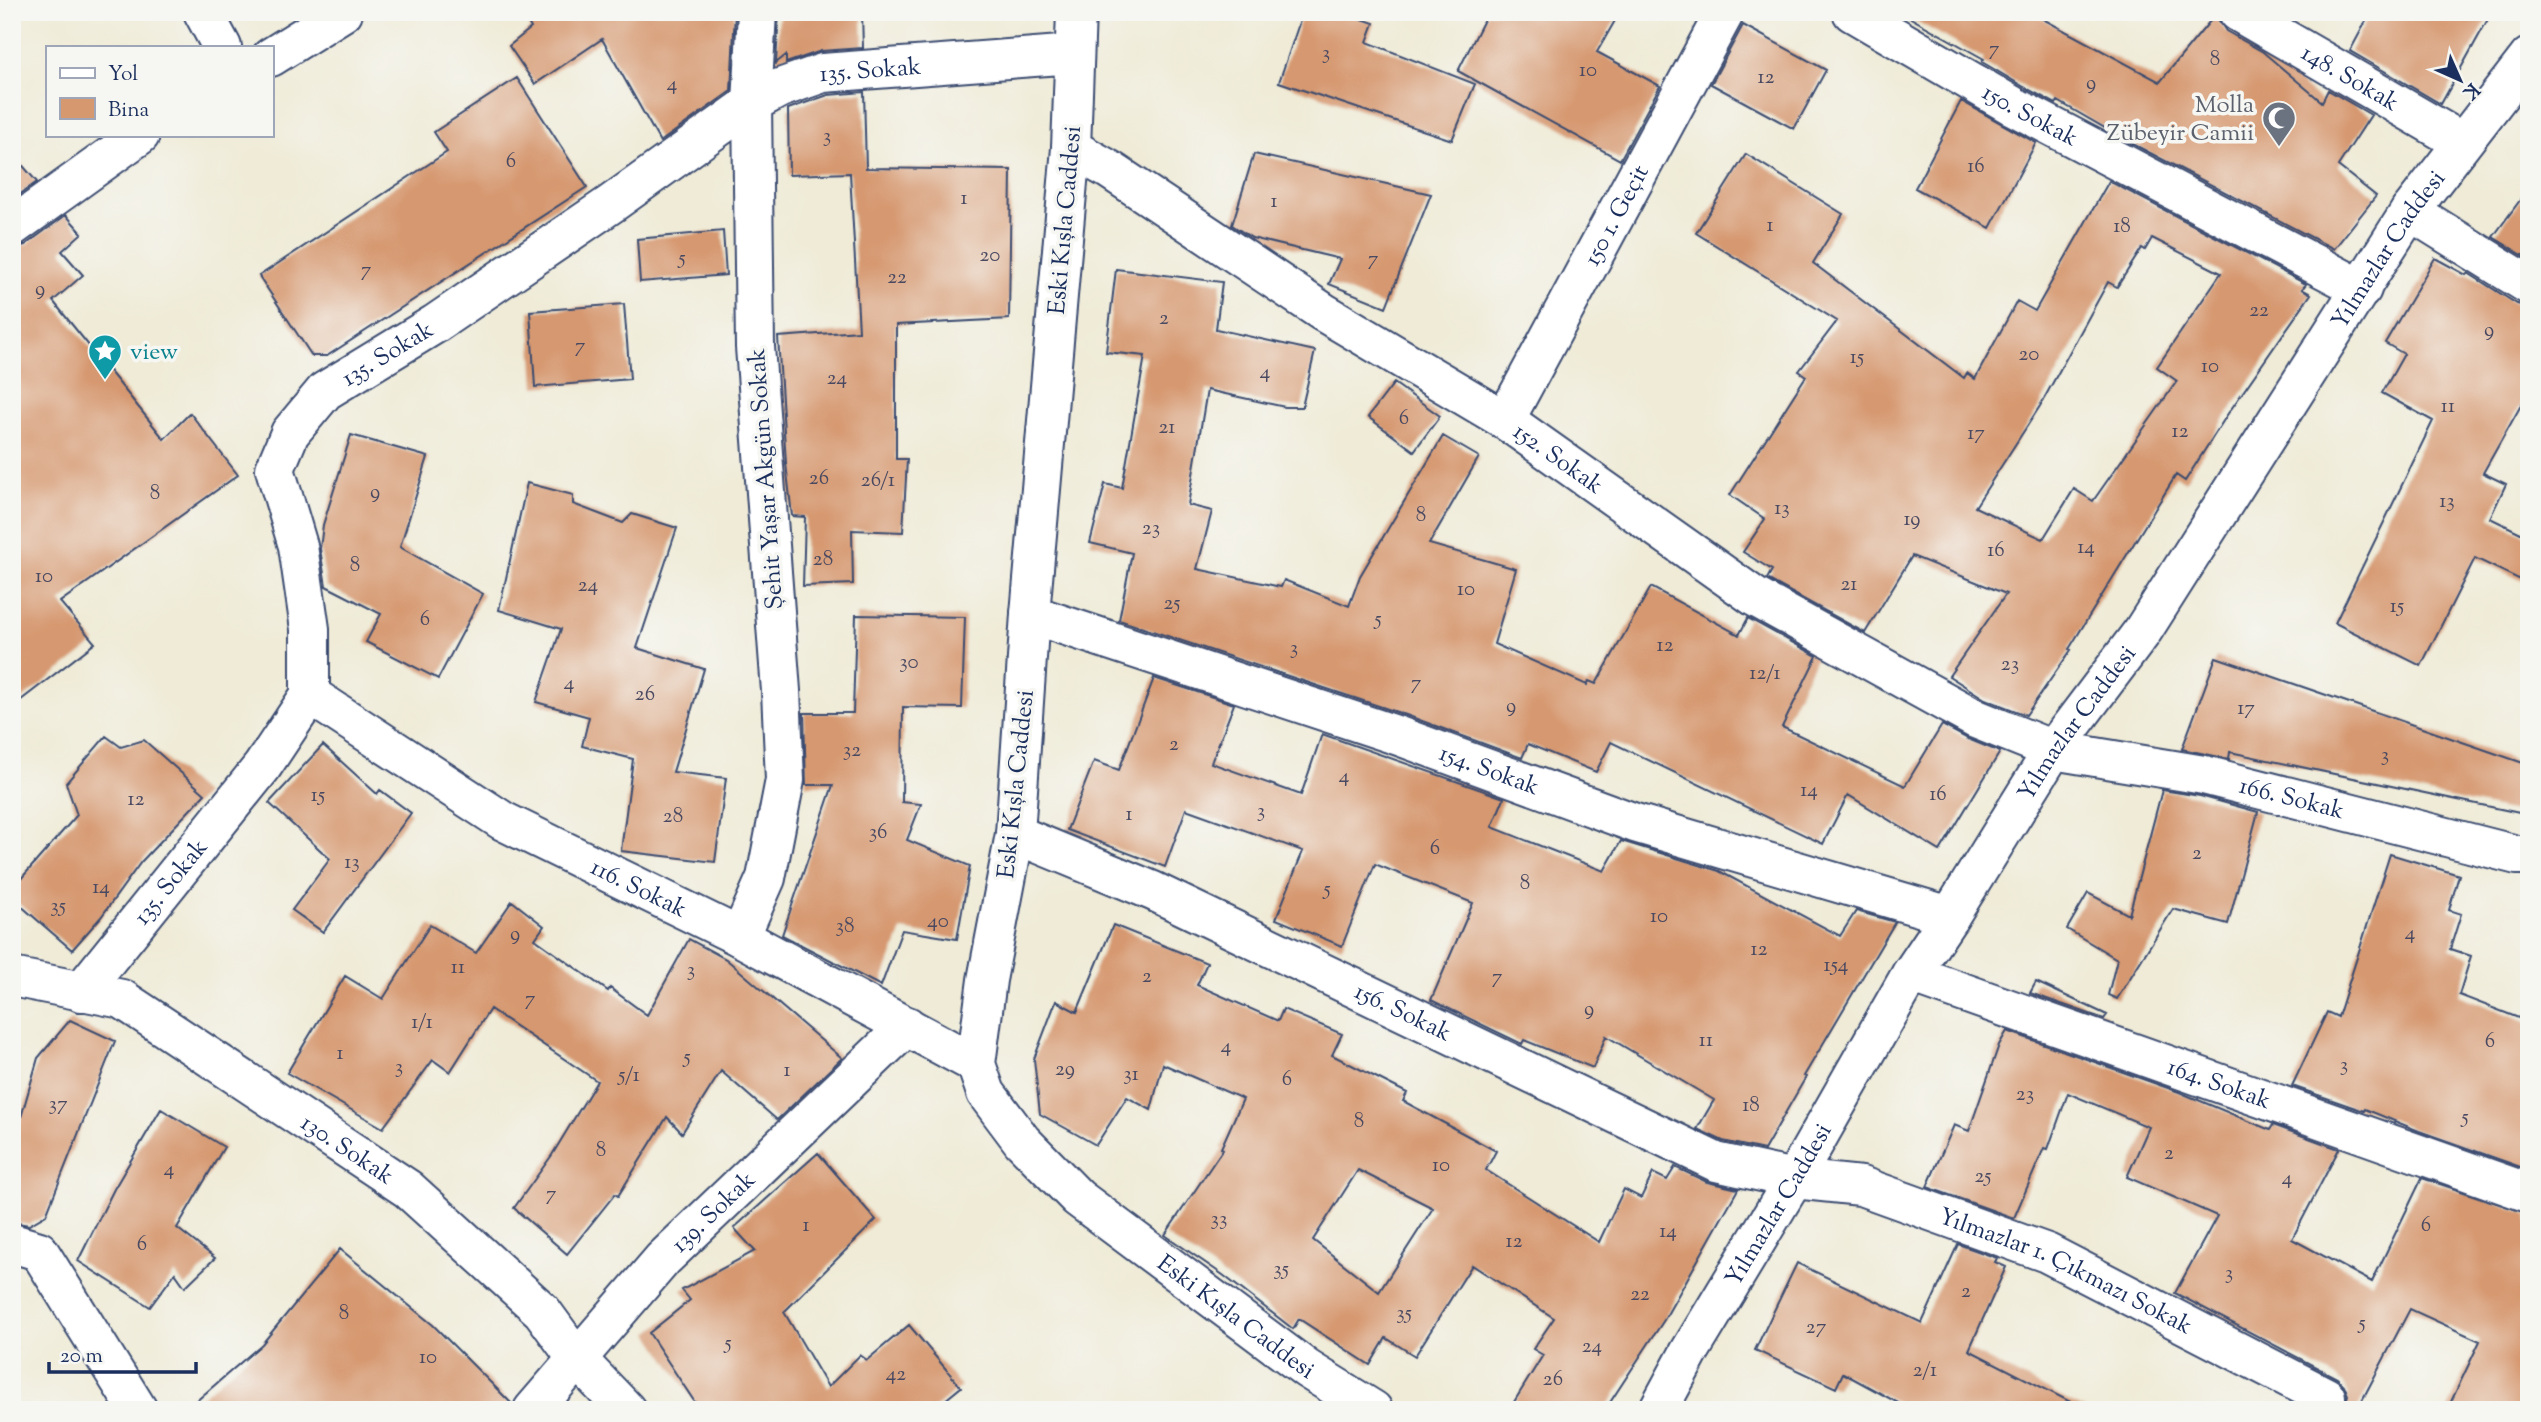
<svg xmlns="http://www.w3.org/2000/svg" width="2541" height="1422" font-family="'Sorts Mill Goudy',serif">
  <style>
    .building { fill: #d6986f; fill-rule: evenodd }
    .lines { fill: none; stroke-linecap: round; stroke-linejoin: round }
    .minor-casing { stroke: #3b4b70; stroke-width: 42 }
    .tertiary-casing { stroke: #3b4b70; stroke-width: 42 }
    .minor { stroke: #fff; stroke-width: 38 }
    .tertiary { stroke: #fff; stroke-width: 38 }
    .labels { text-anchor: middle; stroke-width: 7; stroke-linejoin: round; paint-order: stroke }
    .number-label { font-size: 21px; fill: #4a4962 }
    .street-label { font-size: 24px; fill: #1b2f5e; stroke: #f6f6f2 }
    .worship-label { font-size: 24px; fill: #5b616d; stroke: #f6f6f2; text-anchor: end }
    .culture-label { font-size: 24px; fill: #0d838f; stroke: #f6f6f2; text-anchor: start }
  </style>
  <rect width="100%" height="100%" fill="#f6f6f2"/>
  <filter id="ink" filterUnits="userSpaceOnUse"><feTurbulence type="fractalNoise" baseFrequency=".0143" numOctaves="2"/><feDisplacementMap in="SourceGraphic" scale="14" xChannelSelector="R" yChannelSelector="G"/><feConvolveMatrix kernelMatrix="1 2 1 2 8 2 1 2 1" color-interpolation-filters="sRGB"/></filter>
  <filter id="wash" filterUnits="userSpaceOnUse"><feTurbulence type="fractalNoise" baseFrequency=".00686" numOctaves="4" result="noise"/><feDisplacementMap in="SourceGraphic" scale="28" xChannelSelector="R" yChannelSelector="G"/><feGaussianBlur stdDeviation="1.57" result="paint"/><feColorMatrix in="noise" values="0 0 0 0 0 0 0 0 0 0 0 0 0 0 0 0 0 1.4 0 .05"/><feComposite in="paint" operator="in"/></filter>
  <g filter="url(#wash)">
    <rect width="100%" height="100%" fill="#efebd7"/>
    <g id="blocks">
      <path class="building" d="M 522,12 L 735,12 L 731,91 L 660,142 L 602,39 L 535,84 L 509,46 L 531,28 Z
        M 779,12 L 862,12 L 863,48 L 821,51 L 786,63 L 786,55 L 776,63 Z
        M 1303,12 L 1342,12 L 1374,23 L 1367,42 L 1475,84 L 1452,140 L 1279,82 Z
        M 1488,12 L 1620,12 L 1597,52 L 1660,86 L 1620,160 L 1458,71 Z
        M 1900,12 L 2030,12 L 2160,82 L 2215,15 L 2226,31 L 2263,52 L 2322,102 L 2328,90 L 2371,115 L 2338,166 L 2376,196 L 2334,249 L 2131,143 L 2058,101 L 2056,104 L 2024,87 L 1982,62 L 1984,59 Z
        M 2371,12 L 2492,12 L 2441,104 L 2350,51 Z
        M 1743,25 L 1826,70 L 1794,129 L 1711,84 Z
        M 517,78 L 587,187 L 327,356 L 312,356 L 259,276 L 447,152 L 434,132 Z
        M 864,92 L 866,168 L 1011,170 L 1009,319 L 896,325 L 896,459 L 907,459 L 903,532 L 852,530 L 853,584 L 803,586 L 805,517 L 792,516 L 786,463 L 778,337 L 859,331 L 850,173 L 789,175 L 788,109 L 828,95 Z
        M 1961,101 L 2036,143 L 1990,228 L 1915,188 Z
        M 12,153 L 37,182 L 12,200 Z
        M 1254,154 L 1431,194 L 1386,307 L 1329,284 L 1340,259 L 1252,238 L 1232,225 Z
        M 1746,154 L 1843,214 L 1813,263 L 1964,378 L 1967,373 L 1975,379 L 2017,301 L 2035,311 L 2109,181 L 2306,284 L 2302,289 L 2311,294 L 2227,415 L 2185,481 L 2176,475 L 2069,649 L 2071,650 L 2026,715 L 1985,699 L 1949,676 L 2006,594 L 1912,556 L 1865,633 L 1767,579 L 1772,570 L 1743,552 L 1765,519 L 1730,495 L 1806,376 L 1799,371 L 1837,321 L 1696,233 ZM 2152,238 L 2221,273 L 2157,367 L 2177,381 L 2093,501 L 2074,489 L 2043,539 L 1975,507 L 2040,406 L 2108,282 L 2117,287 L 2142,248 L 2145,250 Z
        M 2529,188 L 2529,259 L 2493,237 Z
        M 66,215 L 82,233 L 62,251 L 83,275 L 53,301 L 164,439 L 190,413 L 238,475 L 60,602 L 95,643 L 12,707 L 12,249 L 25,245 Z
        M 723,231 L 726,275 L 640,282 L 637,239 Z
        M 2435,258 L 2466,275 L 2468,273 L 2517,304 L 2529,307 L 2529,391 L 2483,473 L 2506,484 L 2490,518 L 2529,537 L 2529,584 L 2475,558 L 2421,666 L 2335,623 L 2433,421 L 2382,393 L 2404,354 L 2385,343 Z
        M 1116,269 L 1222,282 L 1216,329 L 1315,351 L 1302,407 L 1285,407 L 1207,390 L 1188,505 L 1212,511 L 1197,569 L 1281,587 L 1284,580 L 1349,606 L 1360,576 L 1443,436 L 1479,457 L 1429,544 L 1516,569 L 1494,644 L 1587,685 L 1589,681 L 1596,684 L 1651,587 L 1739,635 L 1748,618 L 1817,656 L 1782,727 L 1905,786 L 1942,725 L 1968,739 L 2000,752 L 1940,851 L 1848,795 L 1823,844 L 1611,742 L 1596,772 L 1528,744 L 1522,758 L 1406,715 L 1119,620 L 1132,553 L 1090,543 L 1105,484 L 1122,488 L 1145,356 L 1106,352 Z
        M 624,304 L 630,379 L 535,387 L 530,311 Z
        M 1394,383 L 1440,416 L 1414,451 L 1368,417 Z
        M 351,435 L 428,457 L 400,547 L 483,594 L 438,679 L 366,642 L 381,614 L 326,586 L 320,549 L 323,525 Z
        M 527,483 L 573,495 L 573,504 L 623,523 L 632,514 L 677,528 L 637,648 L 704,669 L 673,772 L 726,778 L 715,862 L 621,851 L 633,759 L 582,746 L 589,717 L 536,702 L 561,629 L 499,610 Z
        M 856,615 L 965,617 L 962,708 L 903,707 L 902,802 L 921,804 L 907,840 L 970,866 L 957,939 L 902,930 L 881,986 L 782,935 L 833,785 L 806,785 L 804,713 L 853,713 Z
        M 2216,657 L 2529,765 L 2529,815 L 2230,752 L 2229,759 L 2182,749 Z
        M 1154,678 L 1234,704 L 1211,763 L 1301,795 L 1322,734 L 1504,798 L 1492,827 L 1604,871 L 1621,841 L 1719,871 L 1840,936 L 1856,911 L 1895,922 L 1804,1076 L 1806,1077 L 1764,1150 L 1723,1141 L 1697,1129 L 1714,1100 L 1606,1036 L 1593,1068 L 1524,1040 L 1522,1044 L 1431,1000 L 1473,903 L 1375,864 L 1342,946 L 1276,919 L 1303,851 L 1186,809 L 1165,867 L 1067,830 L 1094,761 L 1119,770 Z
        M 106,736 L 121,747 L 144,740 L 205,794 L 141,862 L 101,917 L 72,950 L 12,898 L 12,889 L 77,815 L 66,783 Z
        M 323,745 L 377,794 L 380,790 L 411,813 L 323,932 L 292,910 L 330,859 L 269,803 Z
        M 2162,790 L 2200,796 L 2258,812 L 2228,924 L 2173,909 L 2117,999 L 2108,995 L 2117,959 L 2067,929 L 2088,893 L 2129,915 Z
        M 2390,854 L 2459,875 L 2449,910 L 2461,914 L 2450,949 L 2471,956 L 2459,995 L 2529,1022 L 2529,1170 L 2419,1131 L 2365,1109 L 2364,1111 L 2292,1086 L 2327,1012 L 2338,1017 Z
        M 512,901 L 544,926 L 535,939 L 608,991 L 610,988 L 647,1015 L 689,939 L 726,959 L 842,1058 L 777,1120 L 721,1071 L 682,1133 L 667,1117 L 618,1196 L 615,1194 L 567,1254 L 514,1208 L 552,1155 L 597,1081 L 490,1009 L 450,1072 L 433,1060 L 383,1128 L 287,1073 L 345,976 L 383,999 L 430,925 L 476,953 Z
        M 1113,925 L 1207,963 L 1197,985 L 1278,1021 L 1283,1009 L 1342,1034 L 1332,1055 L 1407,1093 L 1403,1101 L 1496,1151 L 1486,1170 L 1599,1242 L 1624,1189 L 1641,1198 L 1653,1173 L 1667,1180 L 1675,1167 L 1707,1182 L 1738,1189 L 1664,1320 L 1605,1410 L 1509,1410 L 1543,1355 L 1533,1349 L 1554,1318 L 1472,1265 L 1415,1356 L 1386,1338 L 1370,1365 L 1299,1319 L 1293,1329 L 1223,1275 L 1165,1235 L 1223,1149 L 1221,1148 L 1243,1099 L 1163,1064 L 1151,1110 L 1127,1097 L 1096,1145 L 1040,1114 L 1034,1059 L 1056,1001 L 1077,1012 ZM 1358,1170 L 1433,1208 L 1379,1292 L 1313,1240 Z
        M 2036,982 L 2107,1015 L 2104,1019 L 2030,993 Z
        M 70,1020 L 115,1041 L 46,1215 L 29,1225 L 12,1222 L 12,1149 L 38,1058 Z
        M 2007,1031 L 2179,1092 L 2270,1130 L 2273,1125 L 2339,1149 L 2292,1239 L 2372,1282 L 2422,1178 L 2529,1214 L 2529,1410 L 2447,1410 L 2480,1341 L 2410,1309 L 2357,1410 L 2343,1410 L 2348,1395 L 2344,1385 L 2337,1378 L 2175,1293 L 2217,1216 L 2127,1177 L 2149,1127 L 2068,1093 L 2048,1149 L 2044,1148 L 2014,1218 L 1927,1187 L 1954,1125 L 1969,1131 L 1999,1045 Z
        M 161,1109 L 224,1147 L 177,1228 L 215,1258 L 185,1287 L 175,1273 L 150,1307 L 78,1261 L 114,1189 Z
        M 818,1153 L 876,1220 L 784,1312 L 828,1387 L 860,1355 L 867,1360 L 909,1325 L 961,1387 L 933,1410 L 700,1410 L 649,1333 L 690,1300 L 682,1290 L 755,1251 L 734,1228 Z
        M 1958,1244 L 1997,1258 L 1995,1262 L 2006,1267 L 1969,1350 L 2086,1410 L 1911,1410 L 1843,1373 L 1836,1388 L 1755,1350 L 1797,1263 L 1922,1323 Z
        M 340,1249 L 433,1325 L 512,1404 L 512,1410 L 186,1410 L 262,1344 Z"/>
    </g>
  </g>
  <g filter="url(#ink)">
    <use href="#blocks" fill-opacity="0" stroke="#3b4b70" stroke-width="2"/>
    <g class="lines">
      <g class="minor-casing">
        <g id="minor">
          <path d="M 203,12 L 222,47"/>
          <path id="s1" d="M 1852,12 L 2013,106 L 2362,289"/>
          <path id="s2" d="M 2238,12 L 2462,142"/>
          <path d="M 271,57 L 343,12"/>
          <path id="s3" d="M 1071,148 L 1110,170 L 1323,312 L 1505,420 L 1755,597 L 1976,719 L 2053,750 L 2204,775 L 2517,855 L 2529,855"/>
          <path d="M 2410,211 L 2529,285"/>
          <path d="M 12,227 L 140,135"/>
          <path id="s4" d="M 1505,420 L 1725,12"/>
          <path id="s5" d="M 1030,614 L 1399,736 L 1635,823 L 1950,916"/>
          <path id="s6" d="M 310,695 L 503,821 L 740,937 L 976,1064"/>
          <path id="s7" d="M 1015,834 L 1153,891 L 1716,1162 L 1794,1179 L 1861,1186 L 2047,1253 L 2326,1397"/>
          <path d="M 740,937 L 766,878 L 785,780 L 781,691 L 755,347 L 752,103 L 757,12"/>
          <path id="s8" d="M 1911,974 L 2529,1193"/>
          <path id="s9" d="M 12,977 L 122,999 L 408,1189 L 542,1311 L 577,1359 L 626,1410"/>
          <path id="s10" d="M 81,992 L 262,767 L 310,695 L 310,629 L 298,546 L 275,469 L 290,433 L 325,391 L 435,324 L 611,204 L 752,103 L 780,88 L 823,73 L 1074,54"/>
          <path d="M 12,1243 L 39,1251 L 138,1410"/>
          <path id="s11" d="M 533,1410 L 663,1259 L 907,1026"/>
        </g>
      </g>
      <g class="tertiary-casing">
        <g id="tertiary">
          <path id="s12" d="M 1076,12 L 1071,148 L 1030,614 L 1015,834 L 987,980 L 976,1064 L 986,1093 L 1022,1141 L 1078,1198 L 1307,1369 L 1373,1410"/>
          <path id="s13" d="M 1658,1410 L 1690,1351 L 1794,1179 L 1911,974 L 1950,916 L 2053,750 L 2142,632 L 2410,211 L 2529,57"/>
        </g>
      </g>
      <use href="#minor" class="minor"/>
      <use href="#tertiary" class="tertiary"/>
    </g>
  </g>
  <defs>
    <g id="mosque-pin" transform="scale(1.75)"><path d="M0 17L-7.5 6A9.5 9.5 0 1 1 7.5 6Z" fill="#6b7280" stroke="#f6f6f2"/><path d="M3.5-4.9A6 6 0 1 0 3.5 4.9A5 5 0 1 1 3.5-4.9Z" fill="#fff"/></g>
    <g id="sight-pin" transform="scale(1.75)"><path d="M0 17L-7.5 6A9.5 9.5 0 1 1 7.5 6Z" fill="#0f9aa8" stroke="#f6f6f2"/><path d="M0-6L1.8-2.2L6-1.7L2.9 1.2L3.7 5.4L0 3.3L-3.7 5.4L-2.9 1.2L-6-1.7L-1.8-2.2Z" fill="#fff"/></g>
  </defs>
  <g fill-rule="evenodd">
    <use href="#mosque-pin" x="2279" y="118"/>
    <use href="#sight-pin" x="105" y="351"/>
  </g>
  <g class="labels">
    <g class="number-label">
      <text x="1994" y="55">7</text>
      <text x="1326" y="59">3</text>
      <text x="2215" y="65">8</text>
      <text x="1588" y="76">10</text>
      <text x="1766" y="83">12</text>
      <text x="2091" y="89">9</text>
      <text x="672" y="90">4</text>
      <text x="827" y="142">3</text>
      <text x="511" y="167">6</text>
      <text x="1976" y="172">16</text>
      <text x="964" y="204">1</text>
      <text x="1274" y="207">1</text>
      <text x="1770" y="231">1</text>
      <text x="2122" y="232">18</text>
      <text x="990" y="261">20</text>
      <text x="682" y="264">5</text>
      <text x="1373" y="265">7</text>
      <text x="366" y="276">7</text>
      <text x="897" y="283">22</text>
      <text x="40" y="295">9</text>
      <text x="2259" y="316">22</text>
      <text x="1164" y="324">2</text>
      <text x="2489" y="336">9</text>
      <text x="580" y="352">7</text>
      <text x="2029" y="360">20</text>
      <text x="1857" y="363">15</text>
      <text x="2210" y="372">10</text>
      <text x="1265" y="378">4</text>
      <text x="837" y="384">24</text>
      <text x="2448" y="412">11</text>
      <text x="1404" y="424">6</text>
      <text x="1167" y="433">21</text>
      <text x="2180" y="437">12</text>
      <text x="1976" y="439">17</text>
      <text x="819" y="484">26</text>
      <text x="878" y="486">26/1</text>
      <text x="375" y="498">9</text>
      <text x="155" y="499">8</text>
      <text x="2447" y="507">13</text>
      <text x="1782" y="514">13</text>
      <text x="1421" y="521">8</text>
      <text x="1912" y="525">19</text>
      <text x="1151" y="534">23</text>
      <text x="2086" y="553">14</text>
      <text x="1996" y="556">16</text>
      <text x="823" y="565">28</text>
      <text x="355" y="571">8</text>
      <text x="44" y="582">10</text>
      <text x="1849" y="590">21</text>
      <text x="588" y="591">24</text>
      <text x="1466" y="595">10</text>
      <text x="1172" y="609">25</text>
      <text x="2397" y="612">15</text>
      <text x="425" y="625">6</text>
      <text x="1378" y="625">5</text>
      <text x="1665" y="651">12</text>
      <text x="1294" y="654">3</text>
      <text x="909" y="668">30</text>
      <text x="2010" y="670">23</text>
      <text x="1765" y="679">12/1</text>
      <text x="569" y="689">4</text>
      <text x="1416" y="689">7</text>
      <text x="645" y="700">26</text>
      <text x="1511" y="712">9</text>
      <text x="2246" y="714">17</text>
      <text x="1174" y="750">2</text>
      <text x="852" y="756">32</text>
      <text x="2385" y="761">3</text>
      <text x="1344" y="782">4</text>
      <text x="1809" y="796">14</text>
      <text x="1938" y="800">16</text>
      <text x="318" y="801">15</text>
      <text x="136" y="805">12</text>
      <text x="1261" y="817">3</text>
      <text x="1129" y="820">1</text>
      <text x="673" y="822">28</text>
      <text x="878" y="838">36</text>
      <text x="1435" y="854">6</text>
      <text x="2197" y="859">2</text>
      <text x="352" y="868">13</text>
      <text x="1525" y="889">8</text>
      <text x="101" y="893">14</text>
      <text x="1327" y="895">5</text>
      <text x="58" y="912">35</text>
      <text x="1659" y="922">10</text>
      <text x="938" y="927">40</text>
      <text x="845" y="932">38</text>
      <text x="2410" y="939">4</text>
      <text x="515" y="940">9</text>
      <text x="1759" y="955">12</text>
      <text x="1836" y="971">154</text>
      <text x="458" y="973">11</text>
      <text x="691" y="976">3</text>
      <text x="1147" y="982">2</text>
      <text x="1497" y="983">7</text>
      <text x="530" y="1005">7</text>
      <text x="1589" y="1015">9</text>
      <text x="422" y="1028">1/1</text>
      <text x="1706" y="1046">11</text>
      <text x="2490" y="1047">6</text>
      <text x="1226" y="1052">4</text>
      <text x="340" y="1059">1</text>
      <text x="687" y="1063">5</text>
      <text x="2344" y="1071">3</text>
      <text x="399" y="1073">3</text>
      <text x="1065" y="1075">29</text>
      <text x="787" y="1076">1</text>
      <text x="1131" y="1080">31</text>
      <text x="629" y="1081">5/1</text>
      <text x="1287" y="1085">6</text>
      <text x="2025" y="1100">23</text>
      <text x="58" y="1110">37</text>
      <text x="1751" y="1111">18</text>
      <text x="2465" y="1123">5</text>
      <text x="1359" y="1127">8</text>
      <text x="601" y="1156">8</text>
      <text x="2169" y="1159">2</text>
      <text x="1441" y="1171">10</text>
      <text x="169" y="1175">4</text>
      <text x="1983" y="1182">25</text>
      <text x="2287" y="1184">4</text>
      <text x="551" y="1200">7</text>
      <text x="1219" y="1225">33</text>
      <text x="806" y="1231">1</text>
      <text x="2426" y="1231">6</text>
      <text x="1668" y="1237">14</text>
      <text x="1514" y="1247">12</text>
      <text x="142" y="1250">6</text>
      <text x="1281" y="1275">35</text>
      <text x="2229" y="1279">3</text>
      <text x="1966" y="1297">2</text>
      <text x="1640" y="1300">22</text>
      <text x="344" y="1319">8</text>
      <text x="1404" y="1319">35</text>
      <text x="2362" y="1329">5</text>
      <text x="1816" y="1333">27</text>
      <text x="728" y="1349">5</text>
      <text x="1592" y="1352">24</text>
      <text x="428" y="1363">10</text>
      <text x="1925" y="1376">2/1</text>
      <text x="896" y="1380">42</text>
      <text x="1553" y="1385">26</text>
    </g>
    <g class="street-label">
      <text dy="8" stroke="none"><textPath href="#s10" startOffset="1339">135. Sokak</textPath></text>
      <text dy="8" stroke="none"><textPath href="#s2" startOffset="130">148. Sokak</textPath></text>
      <text dy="8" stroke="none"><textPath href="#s1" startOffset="206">150. Sokak</textPath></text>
      <text dy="8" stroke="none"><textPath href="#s4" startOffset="233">150 1. Geçit</textPath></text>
      <text transform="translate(1064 220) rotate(-85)" y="8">Eski Kışla Caddesi</text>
      <text dy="8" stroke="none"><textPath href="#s13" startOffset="1372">Yılmazlar Caddesi</textPath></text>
      <text dy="8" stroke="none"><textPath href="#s10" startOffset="772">135. Sokak</textPath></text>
      <text dy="8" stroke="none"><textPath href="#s3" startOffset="578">152. Sokak</textPath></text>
      <text transform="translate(765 479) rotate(-94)" y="8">Şehit Yaşar Akgün Sokak</text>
      <text dy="8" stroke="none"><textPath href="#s13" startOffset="805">Yılmazlar Caddesi</textPath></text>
      <text dy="8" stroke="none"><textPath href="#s5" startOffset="485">154. Sokak</textPath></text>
      <text transform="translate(1015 784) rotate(-84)" y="8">Eski Kışla Caddesi</text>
      <text dy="8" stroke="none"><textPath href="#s3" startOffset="1398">166. Sokak</textPath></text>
      <text dy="8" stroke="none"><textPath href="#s10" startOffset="142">135. Sokak</textPath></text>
      <text dy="8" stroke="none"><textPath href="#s6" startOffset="382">116. Sokak</textPath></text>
      <text dy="8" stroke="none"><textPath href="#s7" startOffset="427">156. Sokak</textPath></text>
      <text dy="8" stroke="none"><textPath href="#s8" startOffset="327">164. Sokak</textPath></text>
      <text dy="8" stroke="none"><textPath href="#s9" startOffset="383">130. Sokak</textPath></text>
      <text dy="8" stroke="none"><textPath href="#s13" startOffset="238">Yılmazlar Caddesi</textPath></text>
      <text dy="8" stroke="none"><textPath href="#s11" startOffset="268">139. Sokak</textPath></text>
      <text dy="8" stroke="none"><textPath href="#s7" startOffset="1143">Yılmazlar 1. Çıkmazı Sokak</textPath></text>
      <text dy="8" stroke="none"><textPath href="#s12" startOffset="1426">Eski Kışla Caddesi</textPath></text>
    </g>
    <g class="worship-label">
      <text x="2254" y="112">Molla<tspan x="2254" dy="28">Zübeyir Camii</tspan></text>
    </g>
    <g class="culture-label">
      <text x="130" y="359">view</text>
    </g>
  </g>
  <rect width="2541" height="1422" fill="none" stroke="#f6f6f2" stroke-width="42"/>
  <rect x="46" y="46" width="228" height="91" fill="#f6f6f2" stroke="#9ea6b7" stroke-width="2"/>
  <rect x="60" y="68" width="35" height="10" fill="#ffffff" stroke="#9ea6b7" stroke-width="2"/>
  <text x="108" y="80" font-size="21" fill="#1b2f5e">Yol</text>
  <rect x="60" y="98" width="35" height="21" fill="#d6986f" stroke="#9ea6b7" stroke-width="2"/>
  <text x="108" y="116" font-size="21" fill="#1b2f5e">Bina</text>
  <g transform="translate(2460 80) rotate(135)" stroke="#f6f6f2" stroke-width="5" paint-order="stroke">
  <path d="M0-5L12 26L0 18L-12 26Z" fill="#1b2f5e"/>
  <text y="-10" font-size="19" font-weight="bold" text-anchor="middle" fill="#1b2f5e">K</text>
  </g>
  <path d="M49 1362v10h147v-10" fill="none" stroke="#1b2f5e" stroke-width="3.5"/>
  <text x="60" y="1362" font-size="21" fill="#1b2f5e" stroke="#f6f6f2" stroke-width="5" paint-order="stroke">20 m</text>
</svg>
